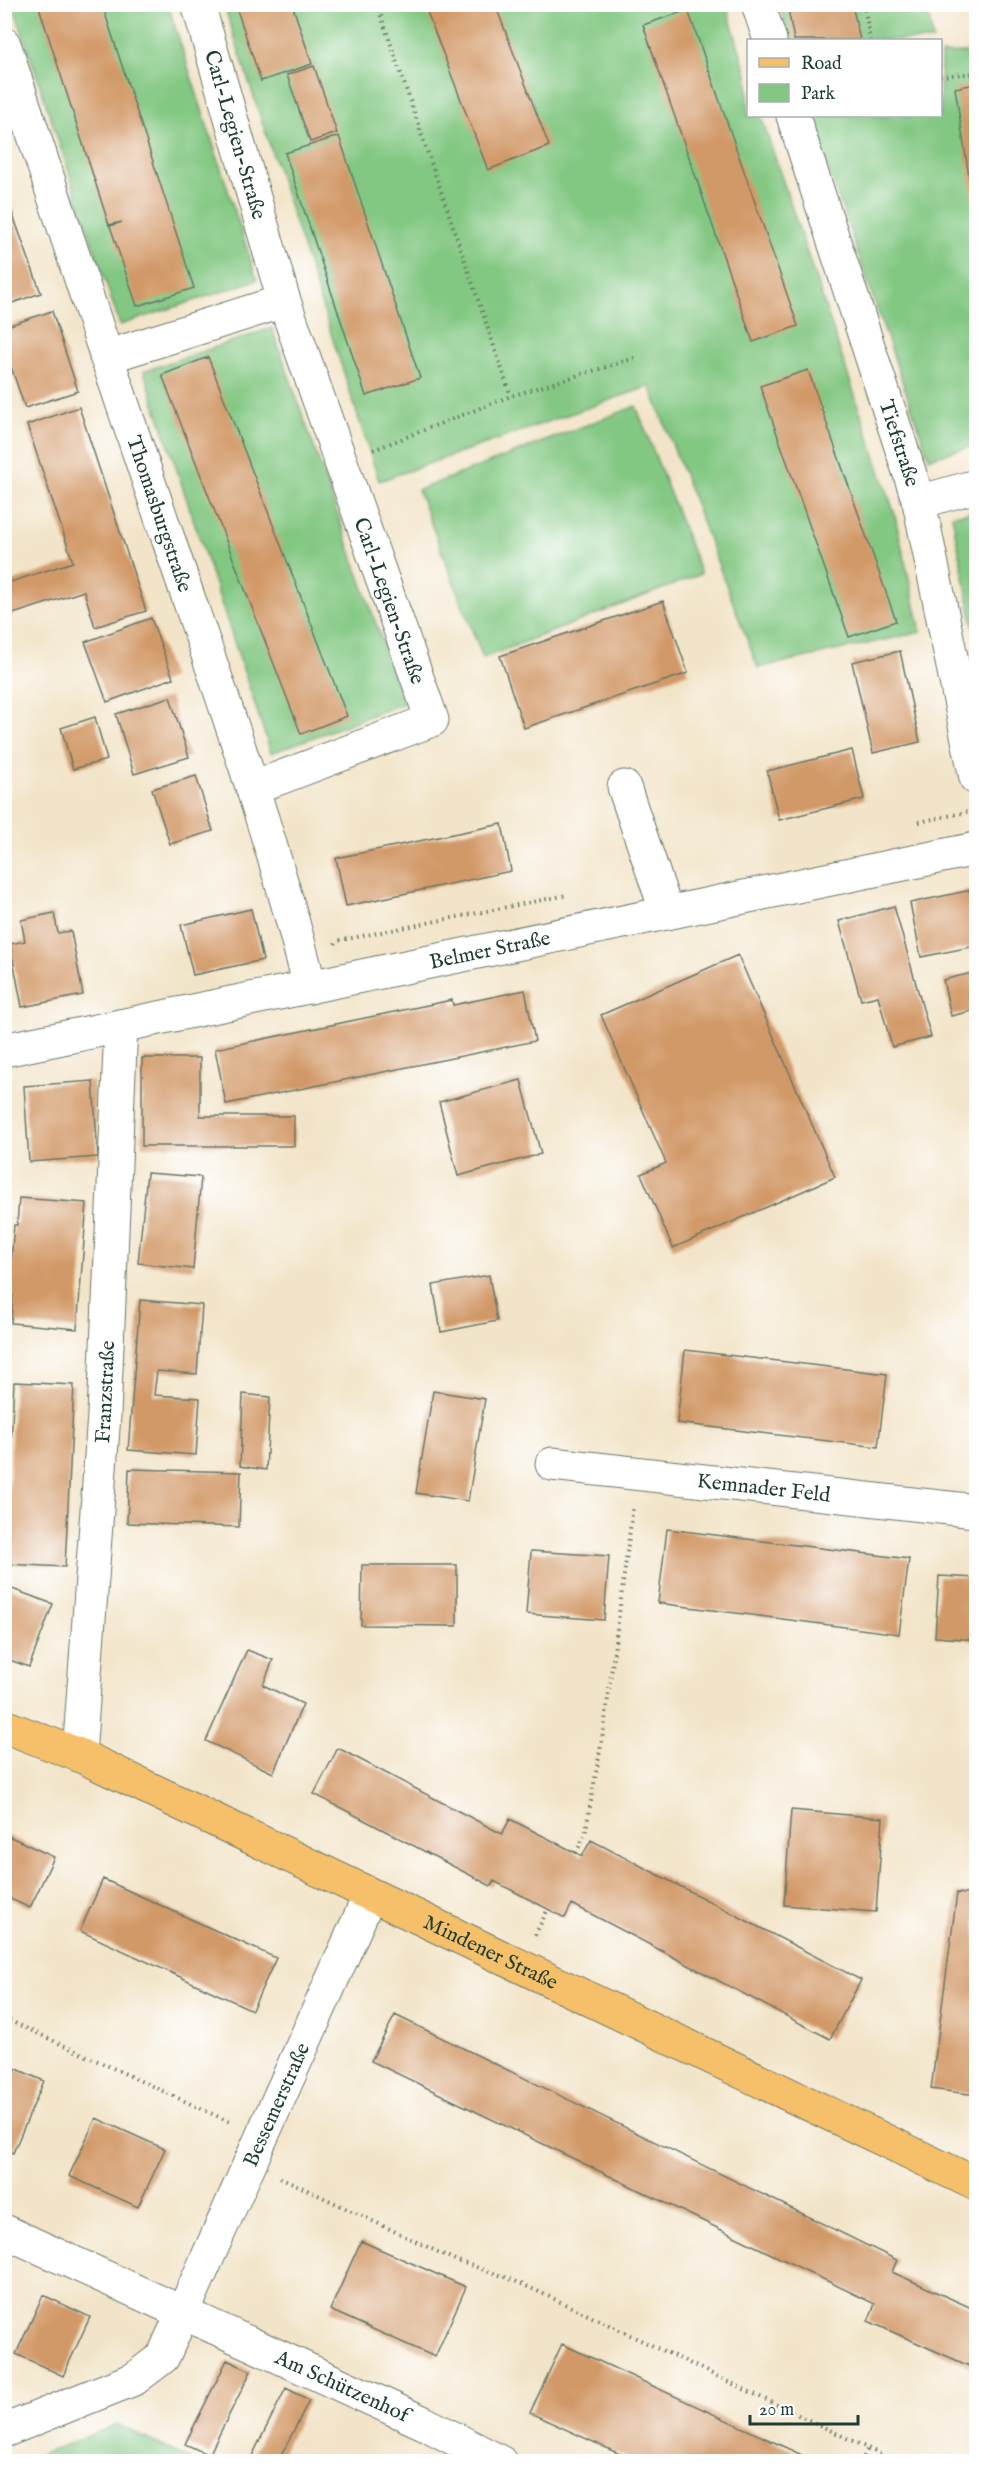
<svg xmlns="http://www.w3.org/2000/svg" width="981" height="2466" font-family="'IM FELL English',serif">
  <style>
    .green { fill: #82c782; stroke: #50825b; stroke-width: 1.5 }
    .building { fill: #d29967 }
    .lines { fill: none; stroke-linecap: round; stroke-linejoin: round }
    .minor-casing { stroke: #697768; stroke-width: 35 }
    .major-casing { stroke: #697768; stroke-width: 35 }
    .path { stroke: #697768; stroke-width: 4; stroke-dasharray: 1.5 4.5; stroke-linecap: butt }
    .minor { stroke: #fff; stroke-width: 33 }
    .major { stroke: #f6c06b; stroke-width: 33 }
    .labels { text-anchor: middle; stroke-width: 4.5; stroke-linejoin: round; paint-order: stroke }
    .street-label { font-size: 21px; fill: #1f3d34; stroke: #fff }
  </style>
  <rect width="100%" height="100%" fill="#fff"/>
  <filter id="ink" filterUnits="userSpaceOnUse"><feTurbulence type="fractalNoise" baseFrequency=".0167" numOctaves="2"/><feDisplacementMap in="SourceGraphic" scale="12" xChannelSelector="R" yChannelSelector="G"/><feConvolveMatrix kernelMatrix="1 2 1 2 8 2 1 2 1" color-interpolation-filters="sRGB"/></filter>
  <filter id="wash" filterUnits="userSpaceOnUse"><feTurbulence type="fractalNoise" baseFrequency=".008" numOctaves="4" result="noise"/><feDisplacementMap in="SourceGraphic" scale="24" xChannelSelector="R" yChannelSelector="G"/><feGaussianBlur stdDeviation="1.35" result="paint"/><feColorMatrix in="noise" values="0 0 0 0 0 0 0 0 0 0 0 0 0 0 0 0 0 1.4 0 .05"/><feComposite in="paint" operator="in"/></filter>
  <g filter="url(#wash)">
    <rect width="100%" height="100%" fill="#f2e4c8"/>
    <path class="green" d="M 13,5 L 168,5 L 257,280 L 120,325 Z
      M 224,5 L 726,5 L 748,78 L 748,116 L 761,116 L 894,512 L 921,632 L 758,668 L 650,386 L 379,481 Z
      M 780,5 L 927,5 L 933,40 L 789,40 Z
      M 976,52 L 976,445 L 929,458 L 810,116 L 940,116 L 941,54 Z
      M 272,328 L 404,703 L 271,753 L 144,371 Z
      M 636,406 L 701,574 L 483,658 L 418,490 Z
      M 976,511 L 976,640 L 952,515 Z
      M 117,2424 L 193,2461 L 26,2461 Z"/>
    <g id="blocks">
      <path class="building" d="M 38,4 L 102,4 L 194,288 L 137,306 L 110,226 L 122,222 L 109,225 Z
        M 235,4 L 292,4 L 312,64 L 261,81 Z
        M 424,4 L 495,4 L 549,146 L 488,170 Z
        M 787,4 L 852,4 L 860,40 L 794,40 Z
        M 688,10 L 798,326 L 753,342 L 643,25 Z
        M 314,66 L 337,133 L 310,142 L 287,75 Z
        M 976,84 L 976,214 L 975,214 L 955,88 Z
        M 339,136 L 420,378 L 366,396 L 285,153 Z
        M 9,204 L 41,293 L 4,306 L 4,205 Z
        M 52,311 L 78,391 L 25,408 L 4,346 L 4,327 Z
        M 208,357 L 347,716 L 301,734 L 162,375 Z
        M 808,370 L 896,621 L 849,637 L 760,386 Z
        M 79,407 L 146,611 L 95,627 L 84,591 L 4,617 L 4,584 L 73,562 L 27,425 Z
        M 663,601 L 688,673 L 524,728 L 500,656 Z
        M 151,618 L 173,678 L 107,702 L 85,642 Z
        M 900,651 L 920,742 L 873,753 L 852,662 Z
        M 170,697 L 189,757 L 134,774 L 116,714 Z
        M 95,717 L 107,760 L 73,769 L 61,728 Z
        M 852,750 L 864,799 L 779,820 L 767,771 Z
        M 196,776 L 213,831 L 170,844 L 152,789 Z
        M 502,824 L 511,871 L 346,906 L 336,858 Z
        M 976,889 L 976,946 L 921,957 L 910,903 Z
        M 894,906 L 931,1037 L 892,1047 L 878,996 L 861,1000 L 839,921 Z
        M 251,909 L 263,960 L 193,975 L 181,925 Z
        M 54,913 L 58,933 L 71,931 L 83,995 L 22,1007 L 10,944 L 25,941 L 21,920 Z
        M 738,955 L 835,1177 L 673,1248 L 641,1174 L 666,1163 L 601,1015 Z
        M 976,972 L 976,1010 L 951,1016 L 943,980 Z
        M 525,990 L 535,1041 L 226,1104 L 215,1049 L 452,1000 L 453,1005 Z
        M 142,1058 L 200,1058 L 200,1116 L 294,1116 L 294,1146 L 142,1146 Z
        M 521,1080 L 541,1154 L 458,1176 L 439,1102 Z
        M 93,1081 L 98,1157 L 29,1162 L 24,1086 Z
        M 147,1173 L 201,1177 L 193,1269 L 138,1263 Z
        M 19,1198 L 87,1203 L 77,1329 L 11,1323 L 13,1295 L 5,1295 L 8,1262 L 11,1262 L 14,1225 L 17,1225 Z
        M 489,1275 L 497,1321 L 441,1332 L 433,1285 Z
        M 140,1300 L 202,1305 L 197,1374 L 157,1371 L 154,1395 L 200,1398 L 196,1455 L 128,1450 Z
        M 685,1350 L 887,1374 L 878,1447 L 677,1423 Z
        M 14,1382 L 74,1385 L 65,1567 L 5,1564 Z
        M 433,1391 L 485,1399 L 468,1501 L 416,1493 Z
        M 243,1394 L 270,1397 L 266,1470 L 240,1466 Z
        M 129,1469 L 241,1472 L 239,1527 L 127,1523 Z
        M 667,1529 L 909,1559 L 899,1634 L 658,1603 Z
        M 531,1551 L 609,1556 L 604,1620 L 526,1614 Z
        M 362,1565 L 457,1565 L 457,1626 L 361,1625 Z
        M 939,1576 L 976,1578 L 976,1640 L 935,1637 Z
        M 4,1586 L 53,1604 L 29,1667 L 4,1658 Z
        M 247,1650 L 273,1660 L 263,1685 L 303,1704 L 273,1773 L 206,1741 Z
        M 338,1748 L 502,1834 L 510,1819 L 582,1856 L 591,1840 L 861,1980 L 830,2039 L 572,1904 L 565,1918 L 494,1881 L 491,1886 L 314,1794 Z
        M 791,1810 L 883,1818 L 876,1912 L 784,1905 Z
        M 4,1834 L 54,1857 L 30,1908 L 4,1896 Z
        M 103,1879 L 276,1958 L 252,2010 L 80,1931 Z
        M 957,1893 L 976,1895 L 976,2095 L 931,2089 Z
        M 395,2015 L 897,2260 L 892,2272 L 976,2310 L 976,2369 L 868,2321 L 875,2304 L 371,2061 Z
        M 8,2065 L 44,2081 L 13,2153 L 4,2149 L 4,2073 Z
        M 96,2118 L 165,2149 L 138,2207 L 69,2176 Z
        M 361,2241 L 466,2287 L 435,2357 L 330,2310 Z
        M 43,2295 L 90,2317 L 63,2376 L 16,2354 Z
        M 562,2344 L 817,2462 L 637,2462 L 530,2413 Z
        M 227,2360 L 251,2371 L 209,2455 L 185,2444 Z
        M 286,2388 L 309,2400 L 278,2462 L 249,2462 Z"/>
    </g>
  </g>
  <g filter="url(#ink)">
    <use href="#blocks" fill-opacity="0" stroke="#697768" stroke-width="1.5"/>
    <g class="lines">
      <g class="minor-casing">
        <g id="minor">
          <path id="s1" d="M 198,4 L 284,301 L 432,720 L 253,788"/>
          <path d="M 758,4 L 770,40"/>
          <path id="s2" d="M 4,44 C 58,210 112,375 169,541 C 219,688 272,835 310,987"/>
          <path id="s3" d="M 793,116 L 919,502 L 976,778"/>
          <path d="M 106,357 L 284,301"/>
          <path d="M 919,502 L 976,486"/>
          <path d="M 624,787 L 667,913"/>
          <path id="s4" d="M 4,1050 L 976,849"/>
          <path id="s5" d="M 552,1464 L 976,1511"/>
          <path id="s6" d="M 79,1755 L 104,1415 L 121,1026"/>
          <path id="s7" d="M 4,2231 L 424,2423 L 500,2462"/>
          <path id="s8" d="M 4,2431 L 134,2379 L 163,2357 L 370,1895"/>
        </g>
      </g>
      <g class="major-casing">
        <g id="major">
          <path id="s9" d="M 4,1726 L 79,1755 L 976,2184"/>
        </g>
      </g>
      <path class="path" d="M 377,4 L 511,396
        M 864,4 L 870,40
        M 940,76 L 976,73
        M 373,450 L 511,396 L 638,357
        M 919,822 L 967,812
        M 335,944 L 337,941 L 567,895
        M 576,1853 L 585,1835 L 604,1728 L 633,1507
        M 535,1935 L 548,1909
        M 4,2018 L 230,2122
        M 280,2177 L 455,2260 L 508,2278 L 548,2296 L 897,2462
        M 861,2462 L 868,2448"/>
      <use href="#minor" class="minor"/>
      <use href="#major" class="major"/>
    </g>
  </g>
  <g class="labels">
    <g class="street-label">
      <text dy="7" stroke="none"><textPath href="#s1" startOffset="136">Carl-Legien-Straße</textPath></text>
      <text dy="7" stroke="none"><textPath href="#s3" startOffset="344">Tiefstraße</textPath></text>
      <text dy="7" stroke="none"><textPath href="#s2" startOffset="495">Thomasburgstraße</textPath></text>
      <text dy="7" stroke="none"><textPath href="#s1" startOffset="627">Carl-Legien-Straße</textPath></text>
      <text dy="7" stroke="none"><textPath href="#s4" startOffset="496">Belmer Straße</textPath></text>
      <text dy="7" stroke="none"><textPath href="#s6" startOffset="364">Franzstraße</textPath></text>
      <text dy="7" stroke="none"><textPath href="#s5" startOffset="213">Kemnader Feld</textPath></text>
      <text dy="7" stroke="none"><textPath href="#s9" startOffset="537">Mindener Straße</textPath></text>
      <text dy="7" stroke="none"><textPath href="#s8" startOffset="453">Bessemerstraße</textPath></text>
      <text dy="7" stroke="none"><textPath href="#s7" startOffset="372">Am Schützenhof</textPath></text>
    </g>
  </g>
  <rect width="981" height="2466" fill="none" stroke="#fff" stroke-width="24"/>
  <rect x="747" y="39" width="195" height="78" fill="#ffffff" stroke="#a5b1ae" stroke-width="1.5"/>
  <rect x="759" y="58" width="30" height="9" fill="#f6c06b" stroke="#a5b1ae" stroke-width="1.5"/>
  <text x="801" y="69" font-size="18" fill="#1f3d34">Road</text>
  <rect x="759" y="84" width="30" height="18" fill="#82c782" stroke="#a5b1ae" stroke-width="1.5"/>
  <text x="801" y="99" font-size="18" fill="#1f3d34">Park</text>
  <path d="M750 2415v9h108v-9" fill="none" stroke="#1f3d34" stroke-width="3"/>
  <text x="759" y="2415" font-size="18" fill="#1f3d34" stroke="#ffffff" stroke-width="4.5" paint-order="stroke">20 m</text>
</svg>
